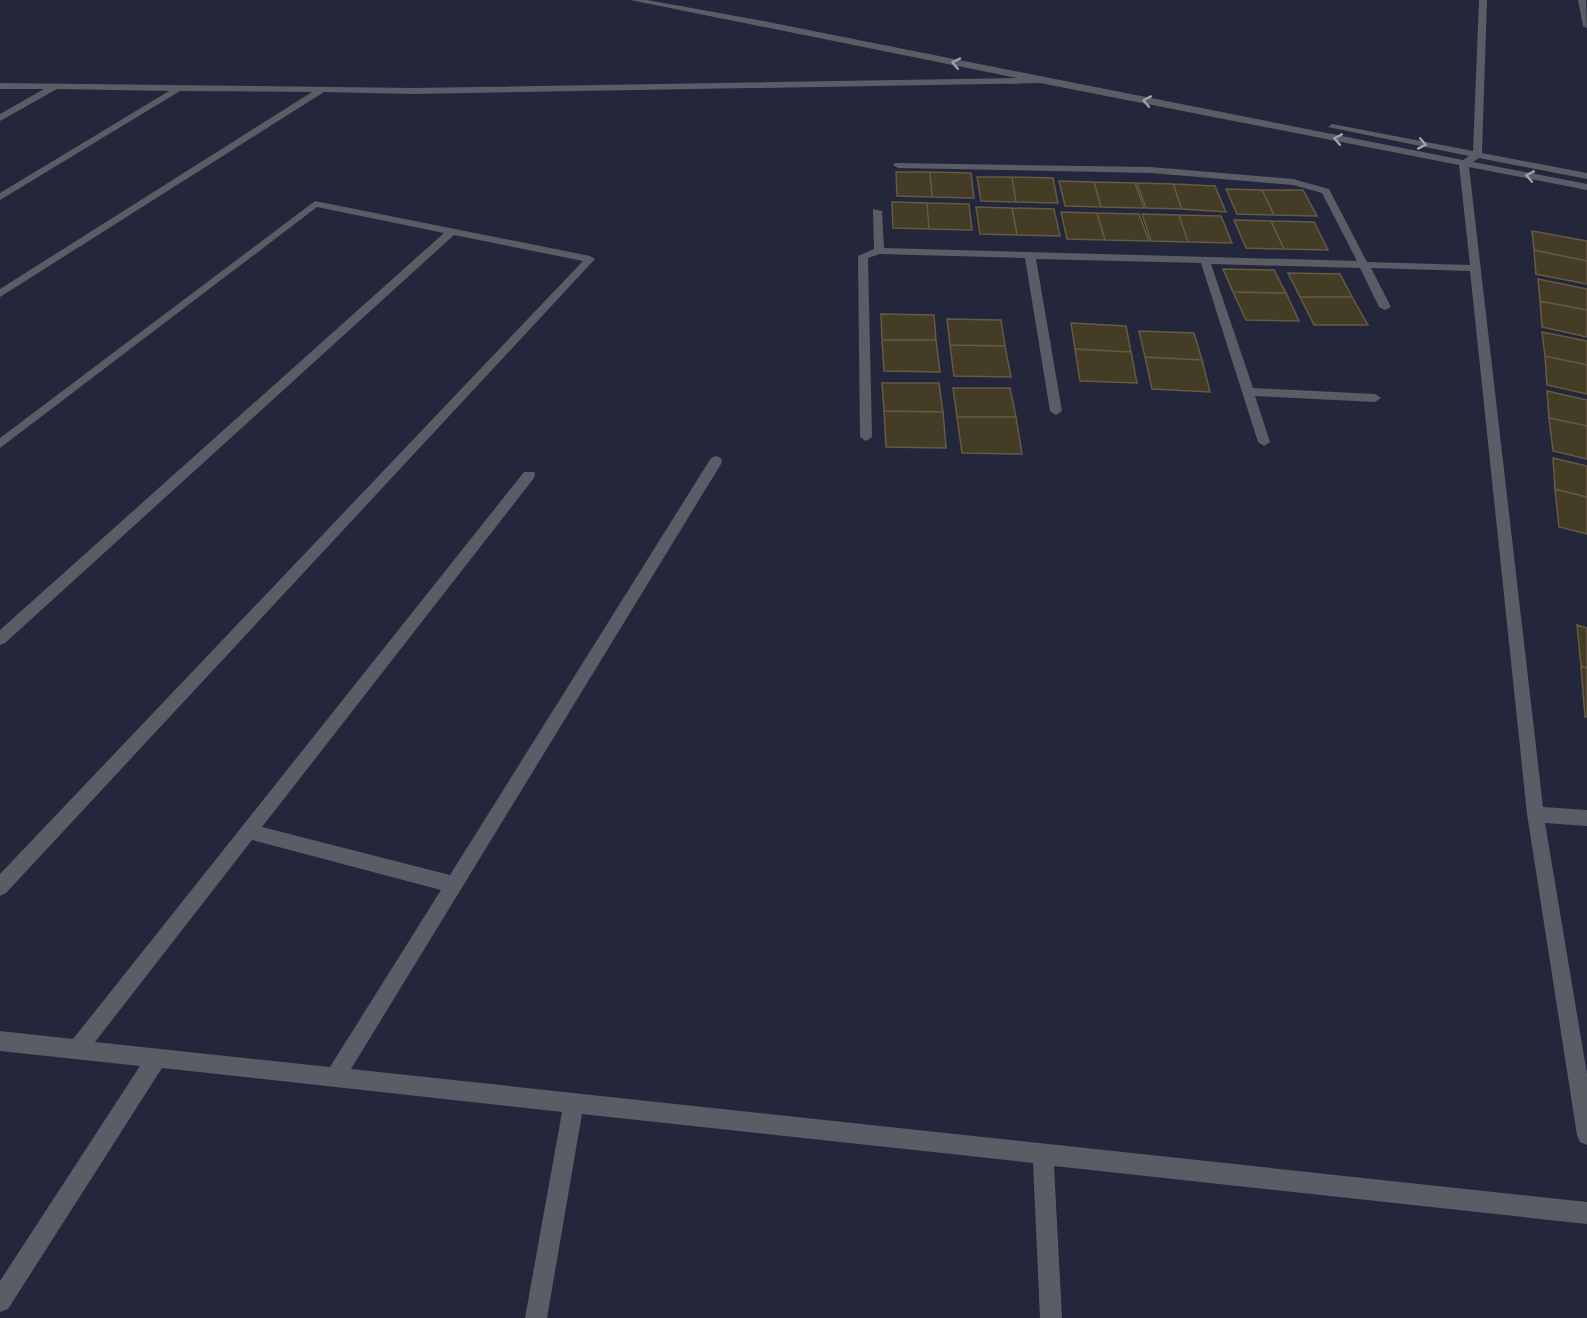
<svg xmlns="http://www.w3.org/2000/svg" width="1587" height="1318" font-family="Literata,serif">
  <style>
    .building { fill: #453c26; stroke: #655b44; stroke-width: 1.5 }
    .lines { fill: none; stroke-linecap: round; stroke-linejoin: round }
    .minor { fill: #5a5c66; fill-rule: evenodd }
    .oneway { stroke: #a0a3af }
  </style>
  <rect width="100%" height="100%" fill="#24273b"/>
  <path class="building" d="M 896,172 L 930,172 L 932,197 L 897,196 Z
    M 930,172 L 971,173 L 974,198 L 932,197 Z
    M 977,177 L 1012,177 L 1016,202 L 981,201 Z
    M 1012,177 L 1053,178 L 1058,203 L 1016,202 Z
    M 1059,181 L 1094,182 L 1101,207 L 1065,206 Z
    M 1094,182 L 1135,183 L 1144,208 L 1101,207 Z
    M 1137,183 L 1173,184 L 1182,209 L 1146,208 Z
    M 1173,184 L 1215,186 L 1226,212 L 1182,209 Z
    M 1226,189 L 1262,190 L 1274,215 L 1237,214 Z
    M 1262,190 L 1303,190 L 1317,216 L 1274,215 Z
    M 892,202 L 927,203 L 929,229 L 893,228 Z
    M 927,203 L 969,204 L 972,230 L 929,229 Z
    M 976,207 L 1012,208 L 1017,235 L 980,234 Z
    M 1012,208 L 1054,209 L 1060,236 L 1017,235 Z
    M 1061,212 L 1097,213 L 1105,240 L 1067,239 Z
    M 1097,213 L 1139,214 L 1149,241 L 1105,240 Z
    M 1142,214 L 1179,215 L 1188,242 L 1151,241 Z
    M 1179,215 L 1221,216 L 1232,243 L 1188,242 Z
    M 1234,220 L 1271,221 L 1284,249 L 1246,248 Z
    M 1271,221 L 1314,222 L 1328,250 L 1284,249 Z
    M 1532,231 L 1587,241 L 1587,261 L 1534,250 Z
    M 1534,250 L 1587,261 L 1587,284 L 1536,274 Z
    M 1223,269 L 1274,270 L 1286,293 L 1233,292 Z
    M 1288,273 L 1340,274 L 1352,297 L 1300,297 Z
    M 1538,279 L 1587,289 L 1587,310 L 1540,301 Z
    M 1233,292 L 1286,293 L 1299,321 L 1246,320 Z
    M 1300,297 L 1352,297 L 1368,325 L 1314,325 Z
    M 1540,301 L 1587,310 L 1587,337 L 1542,327 Z
    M 881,314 L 934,315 L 936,340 L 882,340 Z
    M 947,319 L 1001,320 L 1005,346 L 950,345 Z
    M 1071,323 L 1126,326 L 1131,352 L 1075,349 Z
    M 1139,331 L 1194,333 L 1202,360 L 1145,357 Z
    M 1542,332 L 1587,341 L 1587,365 L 1545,356 Z
    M 882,340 L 936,340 L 940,372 L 884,371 Z
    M 950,345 L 1005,346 L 1011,377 L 954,376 Z
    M 1075,349 L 1131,352 L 1137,383 L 1080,381 Z
    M 1545,356 L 1587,365 L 1587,394 L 1547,385 Z
    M 1145,357 L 1202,360 L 1210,392 L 1152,389 Z
    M 882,383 L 939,383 L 943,412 L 884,411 Z
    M 953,388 L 1010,388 L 1016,417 L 957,417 Z
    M 1547,391 L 1587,400 L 1587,426 L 1549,418 Z
    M 884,411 L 943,412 L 946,448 L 886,447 Z
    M 957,417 L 1016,417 L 1022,454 L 962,453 Z
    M 1549,418 L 1587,426 L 1587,459 L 1553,451 Z
    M 1553,458 L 1587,466 L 1587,497 L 1555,489 Z
    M 1555,489 L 1587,497 L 1587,534 L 1559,527 Z
    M 1577,625 L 1587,628 L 1587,668 L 1581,666 Z
    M 1581,666 L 1587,668 L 1587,717 L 1585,717 Z"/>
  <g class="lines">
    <path class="minor" d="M 630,0 L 647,0 L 758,20 L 1463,160 L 1469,156 L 1328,127 L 1332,124 L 1473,151 L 1479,0 L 1487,0 L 1482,153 L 1587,173 L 1587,179 L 1479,158 L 1473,162 L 1587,184 L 1587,190 L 1469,167 L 1543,807 L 1587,810 L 1587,826 L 1545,823 L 1587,1074 L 1587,1145 L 1580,1142 L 1577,1135 L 1527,814 L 1470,271 L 1371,268 L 1391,307 L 1385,310 L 1379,307 L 1360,268 L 1211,264 L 1253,388 L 1375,394 L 1381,398 L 1375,402 L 1255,396 L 1270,442 L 1264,446 L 1258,442 L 1201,263 L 1036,259 L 1062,411 L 1056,415 L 1050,411 L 1025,258 L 880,254 L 868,258 L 872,437 L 866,441 L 860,437 L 858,256 L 874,249 L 873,209 L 882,211 L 884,248 L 1357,261 L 1322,193 L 1293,185 L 1151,173 L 898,168 L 893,165 L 895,163 L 1151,167 L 1293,179 L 1329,189 L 1367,262 L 1470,265 L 1459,165 L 1040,83 L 413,94 L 324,92 L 0,297 L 0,289 L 312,92 L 180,91 L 0,200 L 0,193 L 169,91 L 57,89 L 0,121 L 0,114 L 44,89 L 0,89 L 0,83 L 413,88 L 1017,78 Z
      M 1578,0 L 1586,0 L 1587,28 L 1583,26 Z
      M 315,201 L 590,256 L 595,259 L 6,893 L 0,896 L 0,874 L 583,261 L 454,235 L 5,643 L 0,645 L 0,630 L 444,233 L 317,207 L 0,448 L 0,438 Z
      M 716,456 L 721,458 L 722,461 L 721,464 L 351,1069 L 1587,1202 L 1587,1224 L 1054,1166 L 1062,1318 L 1040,1318 L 1033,1163 L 582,1114 L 547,1318 L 525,1318 L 562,1112 L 162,1068 L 8,1309 L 0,1312 L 0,1281 L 140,1066 L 0,1051 L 0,1031 L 73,1039 L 524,472 L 534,472 L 535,475 L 534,478 L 262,827 L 450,875 L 711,458 ZM 252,840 L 441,890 L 330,1067 L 95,1042 Z"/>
  </g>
  <defs><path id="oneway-chevron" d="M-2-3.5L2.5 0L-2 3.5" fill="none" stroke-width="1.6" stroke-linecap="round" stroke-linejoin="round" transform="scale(1.5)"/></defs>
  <g class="oneway">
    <use href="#oneway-chevron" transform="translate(956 63) rotate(-168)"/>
    <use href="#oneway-chevron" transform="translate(1147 101) rotate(-169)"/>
    <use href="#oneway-chevron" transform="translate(1338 139) rotate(-169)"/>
    <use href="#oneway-chevron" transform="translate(1422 144) rotate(11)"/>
    <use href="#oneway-chevron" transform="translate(1530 176) rotate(-169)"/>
  </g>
</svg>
